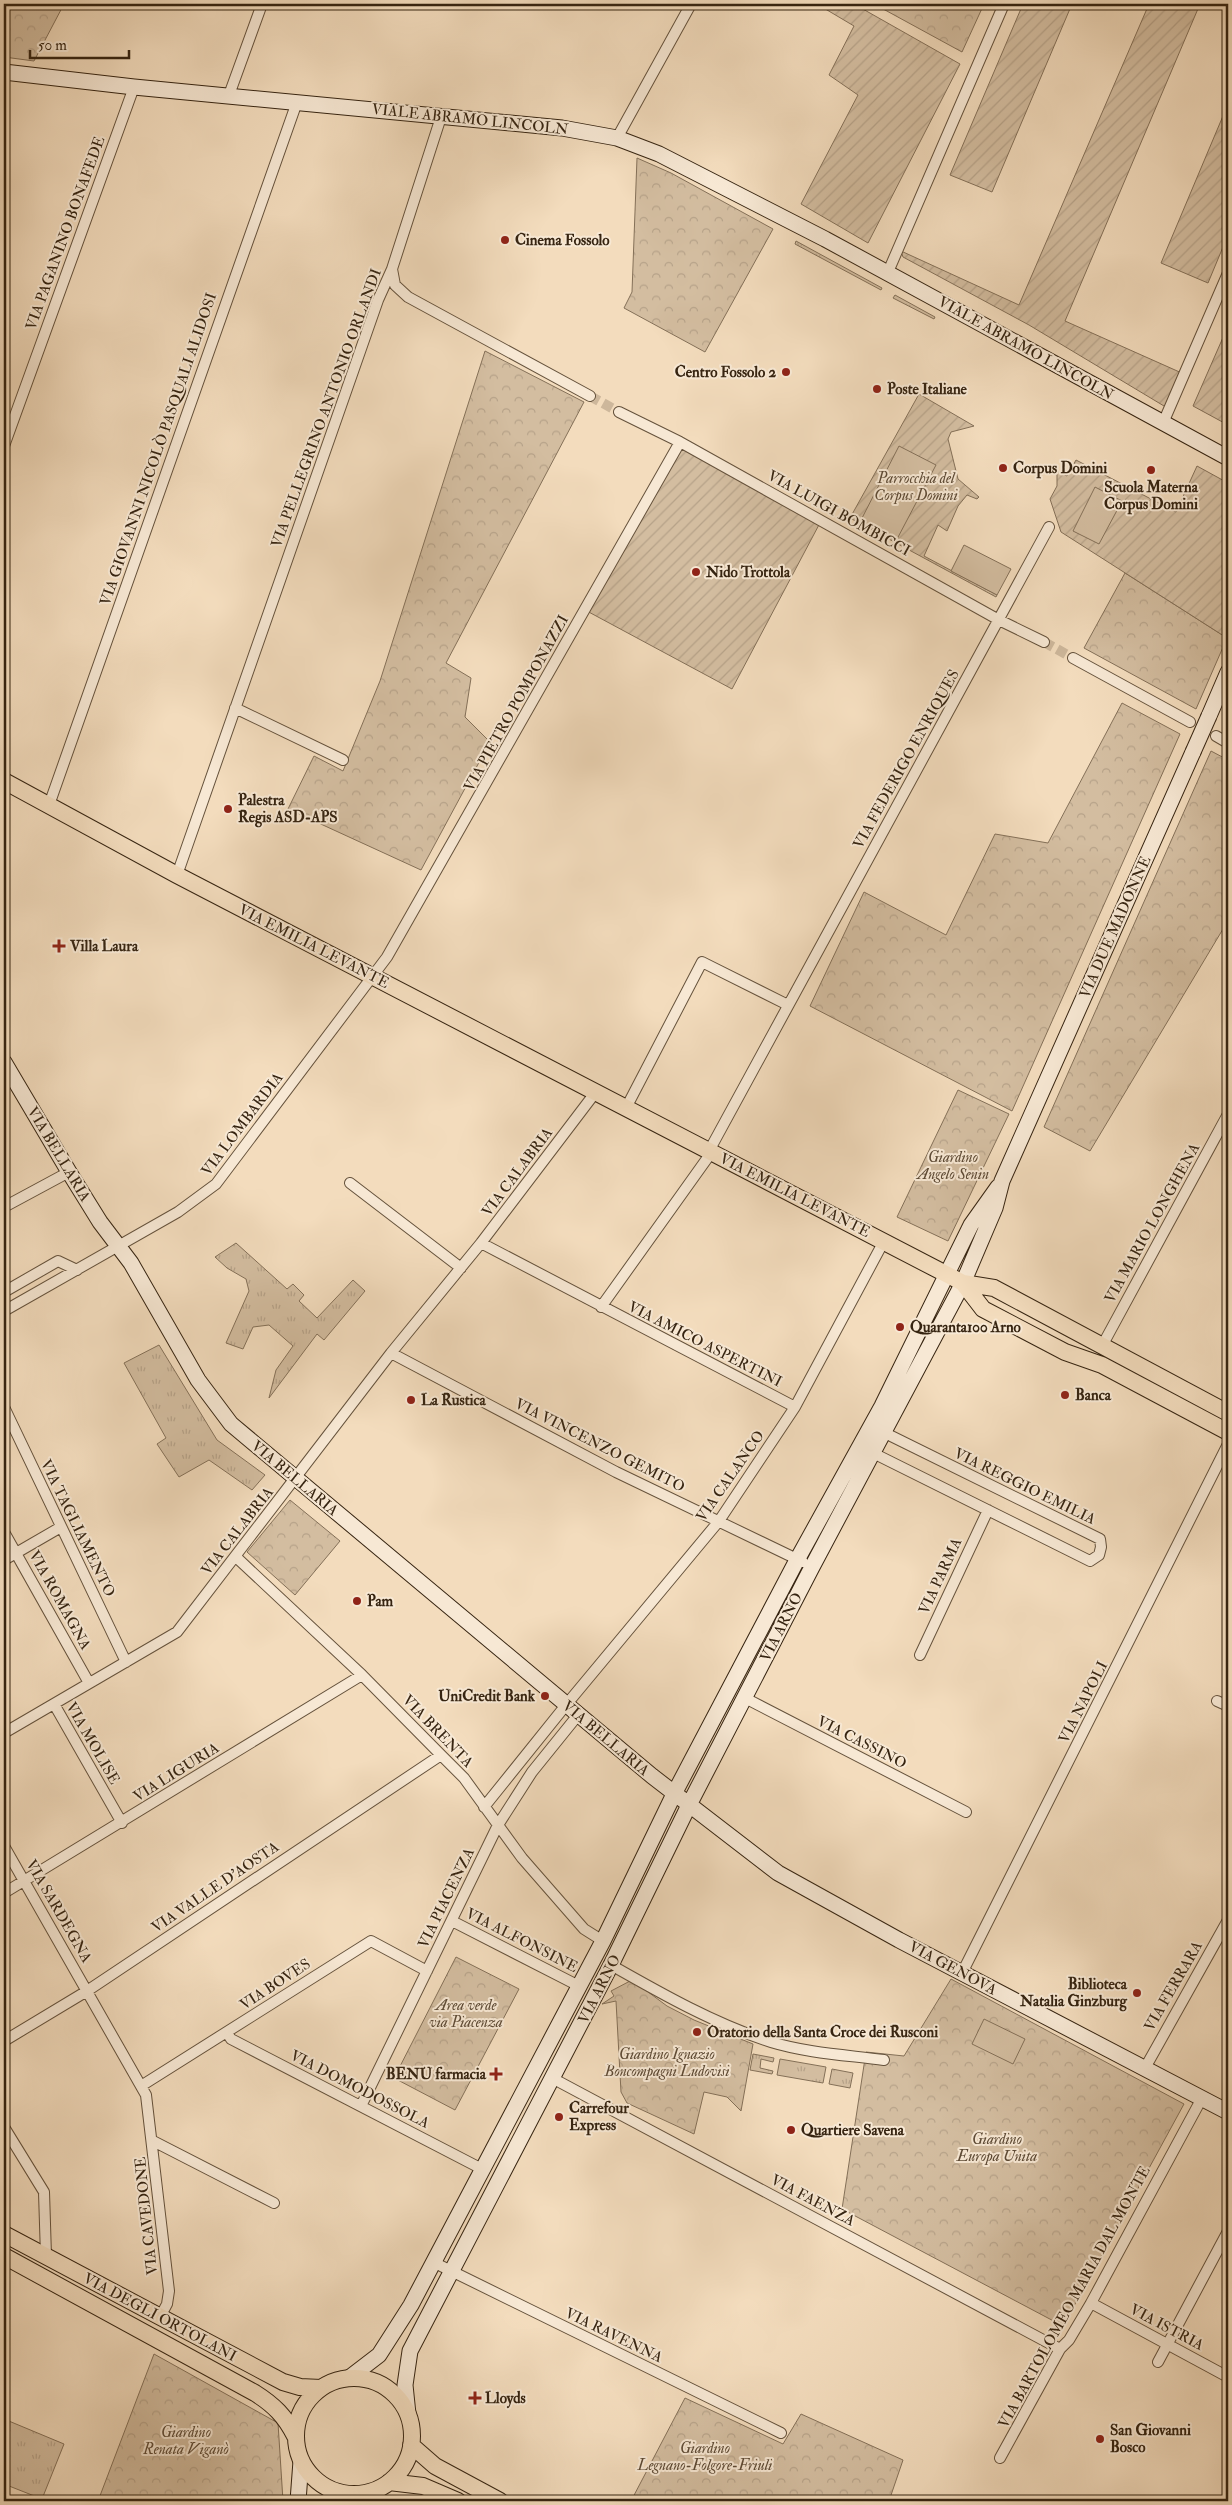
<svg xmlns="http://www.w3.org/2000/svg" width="1232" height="2505" font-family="'IM FELL Double Pica',serif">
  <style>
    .grass { fill: url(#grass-tufts); stroke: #847058 }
    .forest { fill: url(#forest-crowns); stroke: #847058 }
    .garden { fill: url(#garden-furrows); stroke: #847058 }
    .pitch { fill: #d3bda0; stroke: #847058 }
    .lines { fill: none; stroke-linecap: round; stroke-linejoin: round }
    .street-tunnel { stroke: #cdb79b; stroke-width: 10; stroke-dasharray: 10 5; stroke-linecap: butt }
    .street-casing { stroke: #65523c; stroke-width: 12 }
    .secondary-casing { stroke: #362411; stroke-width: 17 }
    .primary-casing { stroke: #362411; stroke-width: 18 }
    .street { stroke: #f7e8d4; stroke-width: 10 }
    .secondary { stroke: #f7e8d4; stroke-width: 15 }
    .primary { stroke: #f3dcbd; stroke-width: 16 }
    .secondary-bridge-casing { stroke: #362411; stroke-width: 17; stroke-linecap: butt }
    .secondary-bridge { stroke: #f7e8d4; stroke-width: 15 }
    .poi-dot { fill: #8f2418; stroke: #f7e8d4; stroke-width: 2 }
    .labels { text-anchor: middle; stroke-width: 4; stroke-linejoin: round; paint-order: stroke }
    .street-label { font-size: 15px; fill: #362411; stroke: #f7e8d4 }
    .poi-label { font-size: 15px; font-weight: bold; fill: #362411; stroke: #f7e8d4; text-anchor: start }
    .park-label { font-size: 15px; font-style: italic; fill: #5d4a35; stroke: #f7e8d4 }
  </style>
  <defs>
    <pattern id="grass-tufts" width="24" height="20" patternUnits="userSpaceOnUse" patternTransform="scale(1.25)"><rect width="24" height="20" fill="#d3bda0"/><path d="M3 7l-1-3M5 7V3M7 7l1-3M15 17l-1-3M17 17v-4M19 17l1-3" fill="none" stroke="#b6a289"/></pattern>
    <pattern id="forest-crowns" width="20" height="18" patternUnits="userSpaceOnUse" patternTransform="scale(1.25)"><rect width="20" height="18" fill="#d3bda0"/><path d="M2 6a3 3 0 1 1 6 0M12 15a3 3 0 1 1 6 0" fill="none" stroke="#b6a289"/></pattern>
    <pattern id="garden-furrows" width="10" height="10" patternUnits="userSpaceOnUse" patternTransform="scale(1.25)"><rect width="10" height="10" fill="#d3bda0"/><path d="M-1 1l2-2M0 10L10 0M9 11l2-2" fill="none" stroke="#b6a289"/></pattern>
  </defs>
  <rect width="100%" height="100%" fill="#f3dcbd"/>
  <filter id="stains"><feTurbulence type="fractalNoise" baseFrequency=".004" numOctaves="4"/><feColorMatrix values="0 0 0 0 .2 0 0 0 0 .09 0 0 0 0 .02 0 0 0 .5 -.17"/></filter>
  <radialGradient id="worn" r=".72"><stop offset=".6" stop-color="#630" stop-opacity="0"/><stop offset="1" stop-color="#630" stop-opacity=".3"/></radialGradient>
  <path class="grass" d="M 796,241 L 882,288 L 881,290 L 795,244 Z
    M 895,295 L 935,317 L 934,319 L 893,298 Z
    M 236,1243 L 287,1289 L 293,1284 L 304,1295 L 299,1301 L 317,1318 L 353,1280 L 365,1291 L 324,1340 L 317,1334 L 269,1398 L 276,1370 L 293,1346 L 269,1325 L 253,1327 L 243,1349 L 226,1343 L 249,1291 L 246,1279 L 227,1268 L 215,1257 Z
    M 159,1345 L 217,1440 L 265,1475 L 252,1490 L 209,1460 L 179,1477 L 157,1444 L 166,1438 L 124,1363 Z
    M 753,2054 L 774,2058 L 773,2062 L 761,2059 L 760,2068 L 773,2071 L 772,2074 L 750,2070 Z
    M 780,2059 L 826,2067 L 823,2083 L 777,2075 Z
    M 832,2069 L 853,2073 L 850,2088 L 829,2084 Z
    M 4,2419 L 64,2444 L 42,2499 L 4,2484 Z"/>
  <path class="forest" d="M 4,4 L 64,4 L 34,61 L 4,57 Z
    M 874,4 L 984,4 L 962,52 Z
    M 637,158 L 671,173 L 773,229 L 705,352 L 624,308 L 632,292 Z
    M 485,351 L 584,402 L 446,663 L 471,678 L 465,717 L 490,742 L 421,870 L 288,809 L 314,756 L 343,771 L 380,681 Z
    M 1125,573 L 1227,638 L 1196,709 L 1084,648 Z
    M 1122,703 L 1180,734 L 1012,1111 L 810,1006 L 864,892 L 946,935 L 995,834 L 1048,843 Z
    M 1211,751 L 1228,760 L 1228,931 L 1223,929 L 1090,1151 L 1044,1127 Z
    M 958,1090 L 1009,1114 L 948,1241 L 897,1217 Z
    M 290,1500 L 340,1541 L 295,1595 L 247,1552 Z
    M 456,1957 L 519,1989 L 455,2110 L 394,2078 Z
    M 951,1979 L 1184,2104 L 1063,2326 L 842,2209 L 866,2052 L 904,2056 Z
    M 632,1980 L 667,2006 L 694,2020 L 753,2044 L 741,2111 L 727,2097 L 704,2092 L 694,2134 L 627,2103 L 621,2092 L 616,2001 L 602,2004 L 614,1996 L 611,1991 Z
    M 154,2354 L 278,2423 L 283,2501 L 98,2501 Z
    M 685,2398 L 783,2444 L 801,2414 L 903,2460 L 889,2501 L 631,2501 Z"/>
  <path class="garden" d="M 824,4 L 854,4 L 960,64 L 868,243 L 801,204 L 858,95 L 829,75 L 854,26 L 822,7 Z
    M 1023,4 L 1072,4 L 992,192 L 950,175 Z
    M 1149,4 L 1200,4 L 1065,321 L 1184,374 L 1169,409 L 1029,325 L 903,257 L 901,251 L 1019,305 Z
    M 1228,104 L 1228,235 L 1208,283 L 1161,263 Z
    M 1228,326 L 1228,425 L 1193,406 Z
    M 919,394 L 974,426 L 951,432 L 948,439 L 958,479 L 979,497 L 977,499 L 967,495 L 958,506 L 947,531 L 938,525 L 924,556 L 997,595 L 996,597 L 850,518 Z
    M 680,442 L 821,521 L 732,689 L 585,610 Z
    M 1076,460 L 1176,512 L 1197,466 L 1228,483 L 1227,638 L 1061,532 L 1050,499 L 1057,486 L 1057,471 L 1067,476 Z"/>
  <path class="pitch" d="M 899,446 L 936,465 L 896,541 L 860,522 Z
    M 1095,487 L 1122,501 L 1099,544 L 1073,531 Z
    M 964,545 L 1011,569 L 997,595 L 951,571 Z
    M 984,2019 L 1025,2039 L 1013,2064 L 972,2044 Z"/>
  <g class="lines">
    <path class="street-tunnel" d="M 590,396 L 619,412
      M 1044,642 L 1073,658"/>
    <g class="street-casing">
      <path id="street" d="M 229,95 L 262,4
        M 617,138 L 691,4
        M 392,269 L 395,285 L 408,297 L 590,396
        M 888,272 L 1004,4
        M 619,412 L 680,442 L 999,620 L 1044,642
        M 1163,423 L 1228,273
        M 4,446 L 134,87
        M 1073,658 L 1190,722
        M 235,708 L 343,760
        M 1216,736 L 1228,743
        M 49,805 L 297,102
        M 177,875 L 378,300 L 392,269 L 441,117
        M 626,1108 L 702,962 L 788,1005
        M 709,1151 L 1049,527
        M 350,1183 L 461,1268
        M 4,1207 L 69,1172
        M 481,1243 L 795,1407
        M 4,1292 L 58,1261 L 77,1270
        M 601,1307 L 711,1153
        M 4,1311 L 178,1212 L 216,1184 L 387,957 L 680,442
        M 1102,1346 L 1228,1114
        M 391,1353 L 616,1472 L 803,1562
        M 4,1407 L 126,1662
        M 873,1453 L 1090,1561 L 1099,1555 L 1101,1547 L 1100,1539 L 883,1432
        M 4,1532 L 89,1683
        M 236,1557 L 362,1675 L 441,1755 L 464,1778 L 522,1858 L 584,1929 L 603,1941
        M 4,1560 L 61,1527
        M 920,1655 L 988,1510
        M 745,1698 L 966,1812
        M 1217,1701 L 1228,1706
        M 54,1704 L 122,1823
        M 4,1733 L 177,1632 L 391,1353 L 481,1243 L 595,1093
        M 484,1807 L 566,1705 L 719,1521 L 795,1407 L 884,1241
        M 4,1846 L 146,2095 L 169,2291 L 167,2304 L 160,2317
        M 4,1893 L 362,1675
        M 452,1921 L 579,1986
        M 611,1965 C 662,1994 715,2024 771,2042 C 807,2053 846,2055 884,2060
        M 962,1973 L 1228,1444
        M 227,2033 L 231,2039 L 482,2169
        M 4,2041 L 87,1991 L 441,1755
        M 1145,2068 L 1228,1920
        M 552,2078 L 1060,2349
        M 141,2086 L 371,1941 L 427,1971
        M 361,2106 L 498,1825 L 532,1772 L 578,1715
        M 4,2127 L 44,2192 L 46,2256
        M 153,2141 L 274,2203
        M 433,2262 L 781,2433
        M 1091,2303 L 1228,2377
        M 1158,2362 L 1228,2231
        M 1000,2458 L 1060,2349 L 1069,2340 L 1091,2303 L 1202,2098"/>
    </g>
    <g class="secondary-casing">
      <path id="secondary" d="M 4,72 L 134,87 L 562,128 L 617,138 L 659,154 L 825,239 L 1228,458
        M 1209,716 L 1228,672
        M 4,1062 L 69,1172 L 100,1222 L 131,1263 L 198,1380 L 231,1424 L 652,1776 L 778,1873 L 899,1940 L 1228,2112
        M 349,2378 L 379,2355 L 411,2305 L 603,1941 L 675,1792 L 797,1560 L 882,1406 L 971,1225 L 998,1187
        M 408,2414 L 405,2385 L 410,2351 L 611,1965 L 690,1803 L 812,1567 L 963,1283 L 995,1208 L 1002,1181 L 1193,752
        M 298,2501 L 301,2461
        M 346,2501 L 357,2494"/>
    </g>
    <g class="primary-casing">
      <path id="primary" d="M 4,781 L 177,875 L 946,1274 L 963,1283 L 994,1288 L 1228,1413
        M 963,1283 L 983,1309 L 1065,1352 L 1102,1365 L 1228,1432
        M 4,2234 L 283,2382 L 300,2387 L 321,2388
        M 4,2256 L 255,2393 C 274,2405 285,2416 295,2436
        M296 2436a58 58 0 1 1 116 0a58 58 0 1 1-116 0Z
        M 411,2445 L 435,2466 L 500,2501
        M 389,2482 L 423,2486 L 458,2501"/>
    </g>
    <use href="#street" class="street"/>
    <use href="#secondary" class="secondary"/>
    <use href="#primary" class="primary"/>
    <g class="secondary-bridge-casing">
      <path id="secondary-bridge" d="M 1193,752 L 1209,716"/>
    </g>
    <use href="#secondary-bridge" class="secondary-bridge"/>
  </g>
  <g class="poi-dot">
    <circle cx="505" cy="240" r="5"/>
    <circle cx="786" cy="372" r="5"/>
    <circle cx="877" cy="389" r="5"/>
    <circle cx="1003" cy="468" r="5"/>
    <circle cx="1151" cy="470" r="5"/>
    <circle cx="696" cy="572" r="5"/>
    <circle cx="228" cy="809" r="5"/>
    <path d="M56.5 938.5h5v5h5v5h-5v5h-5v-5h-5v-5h5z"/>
    <circle cx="900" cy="1327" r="5"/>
    <circle cx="1065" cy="1395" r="5"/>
    <circle cx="411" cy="1400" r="5"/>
    <circle cx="357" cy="1601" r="5"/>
    <circle cx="545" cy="1696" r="5"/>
    <circle cx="1137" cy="1993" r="5"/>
    <circle cx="697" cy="2032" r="5"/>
    <path d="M493.5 2066.5h5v5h5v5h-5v5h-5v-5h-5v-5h5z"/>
    <circle cx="559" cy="2117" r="5"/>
    <circle cx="791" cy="2130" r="5"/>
    <path d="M472.5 2390.5h5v5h5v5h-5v5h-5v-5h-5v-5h5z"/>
    <circle cx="1100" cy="2439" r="5"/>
  </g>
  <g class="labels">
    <g class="street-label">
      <text transform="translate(470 119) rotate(6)" y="5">VIALE ABRAMO LINCOLN</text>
      <text transform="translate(65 233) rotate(-70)" y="5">VIA PAGANINO BONAFEDE</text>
      <text transform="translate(1026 348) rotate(29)" y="5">VIALE ABRAMO LINCOLN</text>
      <text transform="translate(326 408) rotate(-70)" y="5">VIA PELLEGRINO ANTONIO ORLANDI</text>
      <text transform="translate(158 449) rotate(-71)" y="5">VIA GIOVANNI NICOLÒ PASQUALI ALIDOSI</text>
      <text transform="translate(839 513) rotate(29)" y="5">VIA LUIGI BOMBICCI</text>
      <text transform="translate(516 703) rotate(-61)" y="5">VIA PIETRO POMPONAZZI</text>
      <text transform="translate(906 759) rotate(-61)" y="5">VIA FEDERIGO ENRIQUES</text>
      <text transform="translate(1115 927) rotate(-66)" y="5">VIA DUE MADONNE</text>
      <text transform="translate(314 946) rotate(27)" y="5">VIA EMILIA LEVANTE</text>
      <text transform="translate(242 1124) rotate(-53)" y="5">VIA LOMBARDIA</text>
      <text transform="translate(59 1154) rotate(59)" y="5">VIA BELLARIA</text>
      <text transform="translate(517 1172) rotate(-53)" y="5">VIA CALABRIA</text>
      <text transform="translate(795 1195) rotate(27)" y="5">VIA EMILIA LEVANTE</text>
      <text transform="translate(1152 1223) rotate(-61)" y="5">VIA MARIO LONGHENA</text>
      <text transform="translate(705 1344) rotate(27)" y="5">VIA AMICO ASPERTINI</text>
      <text transform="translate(600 1445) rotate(27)" y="5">VIA VINCENZO GEMITO</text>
      <text transform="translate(730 1476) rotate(-55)" y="5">VIA CALANCO</text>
      <text transform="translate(295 1478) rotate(40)" y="5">VIA BELLARIA</text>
      <text transform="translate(1025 1486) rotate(26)" y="5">VIA REGGIO EMILIA</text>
      <text transform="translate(78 1528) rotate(64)" y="5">VIA TAGLIAMENTO</text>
      <text transform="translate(237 1531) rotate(-52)" y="5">VIA CALABRIA</text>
      <text transform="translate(940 1576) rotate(-65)" y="5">VIA PARMA</text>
      <text transform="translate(60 1600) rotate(61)" y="5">VIA ROMAGNA</text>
      <text transform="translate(781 1627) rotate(-63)" y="5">VIA ARNO</text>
      <text transform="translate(1083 1702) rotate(-63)" y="5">VIA NAPOLI</text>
      <text transform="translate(438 1731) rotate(46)" y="5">VIA BRENTA</text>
      <text transform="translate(606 1738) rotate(40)" y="5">VIA BELLARIA</text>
      <text transform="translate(862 1742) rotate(27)" y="5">VIA CASSINO</text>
      <text transform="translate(93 1743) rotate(60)" y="5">VIA MOLISE</text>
      <text transform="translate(176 1772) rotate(-32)" y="5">VIA LIGURIA</text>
      <text transform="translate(215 1887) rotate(-34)" y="5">VIA VALLE D'AOSTA</text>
      <text transform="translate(446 1898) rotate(-64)" y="5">VIA PIACENZA</text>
      <text transform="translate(59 1911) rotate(60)" y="5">VIA SARDEGNA</text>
      <text transform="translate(522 1940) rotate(27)" y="5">VIA ALFONSINE</text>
      <text transform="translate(953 1968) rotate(28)" y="5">VIA GENOVA</text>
      <text transform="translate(275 1984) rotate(-33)" y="5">VIA BOVES</text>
      <text transform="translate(1173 1986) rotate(-60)" y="5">VIA FERRARA</text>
      <text transform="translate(599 1989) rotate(-63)" y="5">VIA ARNO</text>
      <text transform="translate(360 2089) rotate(27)" y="5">VIA DOMODOSSOLA</text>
      <text transform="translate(813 2200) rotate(28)" y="5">VIA FAENZA</text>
      <text transform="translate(146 2216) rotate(-96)" y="5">VIA CAVEDONE</text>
      <text transform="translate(1074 2297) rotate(-61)" y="5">VIA BARTOLOMEO MARIA DAL MONTE</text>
      <text transform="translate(160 2317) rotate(28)" y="5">VIA DEGLI ORTOLANI</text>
      <text transform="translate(1167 2327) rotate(28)" y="5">VIA ISTRIA</text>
      <text transform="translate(614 2335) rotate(26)" y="5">VIA RAVENNA</text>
    </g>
    <g class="poi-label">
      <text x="515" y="245">Cinema Fossolo</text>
      <text x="776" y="377" text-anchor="end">Centro Fossolo 2</text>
      <text x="887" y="394">Poste Italiane</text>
      <text x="1013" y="473">Corpus Domini</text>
      <text x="1151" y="492" text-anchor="middle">Scuola Materna<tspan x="1151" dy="17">Corpus Domini</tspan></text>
      <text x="706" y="577">Nido Trottola</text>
      <text x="238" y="805">Palestra<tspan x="238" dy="17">Regis ASD-APS</tspan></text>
      <text x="70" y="951">Villa Laura</text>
      <text x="910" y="1332">Quaranta100 Arno</text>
      <text x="1075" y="1400">Banca</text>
      <text x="421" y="1405">La Rustica</text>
      <text x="367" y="1606">Pam</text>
      <text x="535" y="1701" text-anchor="end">UniCredit Bank</text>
      <text x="1127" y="1989" text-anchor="end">Biblioteca<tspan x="1127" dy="17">Natalia Ginzburg</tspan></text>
      <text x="707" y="2037">Oratorio della Santa Croce dei Rusconi</text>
      <text x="486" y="2079" text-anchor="end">BENU farmacia</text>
      <text x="569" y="2113">Carrefour<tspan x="569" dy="17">Express</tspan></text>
      <text x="801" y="2135">Quartiere Savena</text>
      <text x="485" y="2403">Lloyds</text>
      <text x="1110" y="2435">San Giovanni<tspan x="1110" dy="17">Bosco</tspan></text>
    </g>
    <g class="park-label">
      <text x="916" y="483">Parrocchia del<tspan x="916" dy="17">Corpus Domini</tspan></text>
      <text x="953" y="1162">Giardino<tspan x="953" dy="17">Angelo Senin</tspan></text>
      <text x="466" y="2010">Area verde<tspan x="466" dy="17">via Piacenza</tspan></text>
      <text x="667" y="2059">Giardino Ignazio<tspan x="667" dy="17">Boncompagni Ludovisi</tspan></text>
      <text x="997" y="2144">Giardino<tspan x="997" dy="17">Europa Unita</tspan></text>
      <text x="186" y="2437">Giardino<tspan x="186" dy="17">Renata Viganò</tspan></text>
      <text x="705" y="2453">Giardino<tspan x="705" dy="17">Legnano-Folgore-Friuli</tspan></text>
    </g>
  </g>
  <rect width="1232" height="2505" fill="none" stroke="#f3dcbd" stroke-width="20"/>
  <rect x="5" y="5" width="1222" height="2495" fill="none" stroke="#362411" stroke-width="2.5"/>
  <rect x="10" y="10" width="1212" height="2485" fill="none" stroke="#362411"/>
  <path d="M30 50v8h99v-8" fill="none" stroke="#362411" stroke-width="2.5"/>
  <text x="38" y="50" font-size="15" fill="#362411" stroke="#f7e8d4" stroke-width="4" paint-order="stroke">50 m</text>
  <rect width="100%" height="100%" filter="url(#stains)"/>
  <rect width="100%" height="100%" fill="url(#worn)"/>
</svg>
